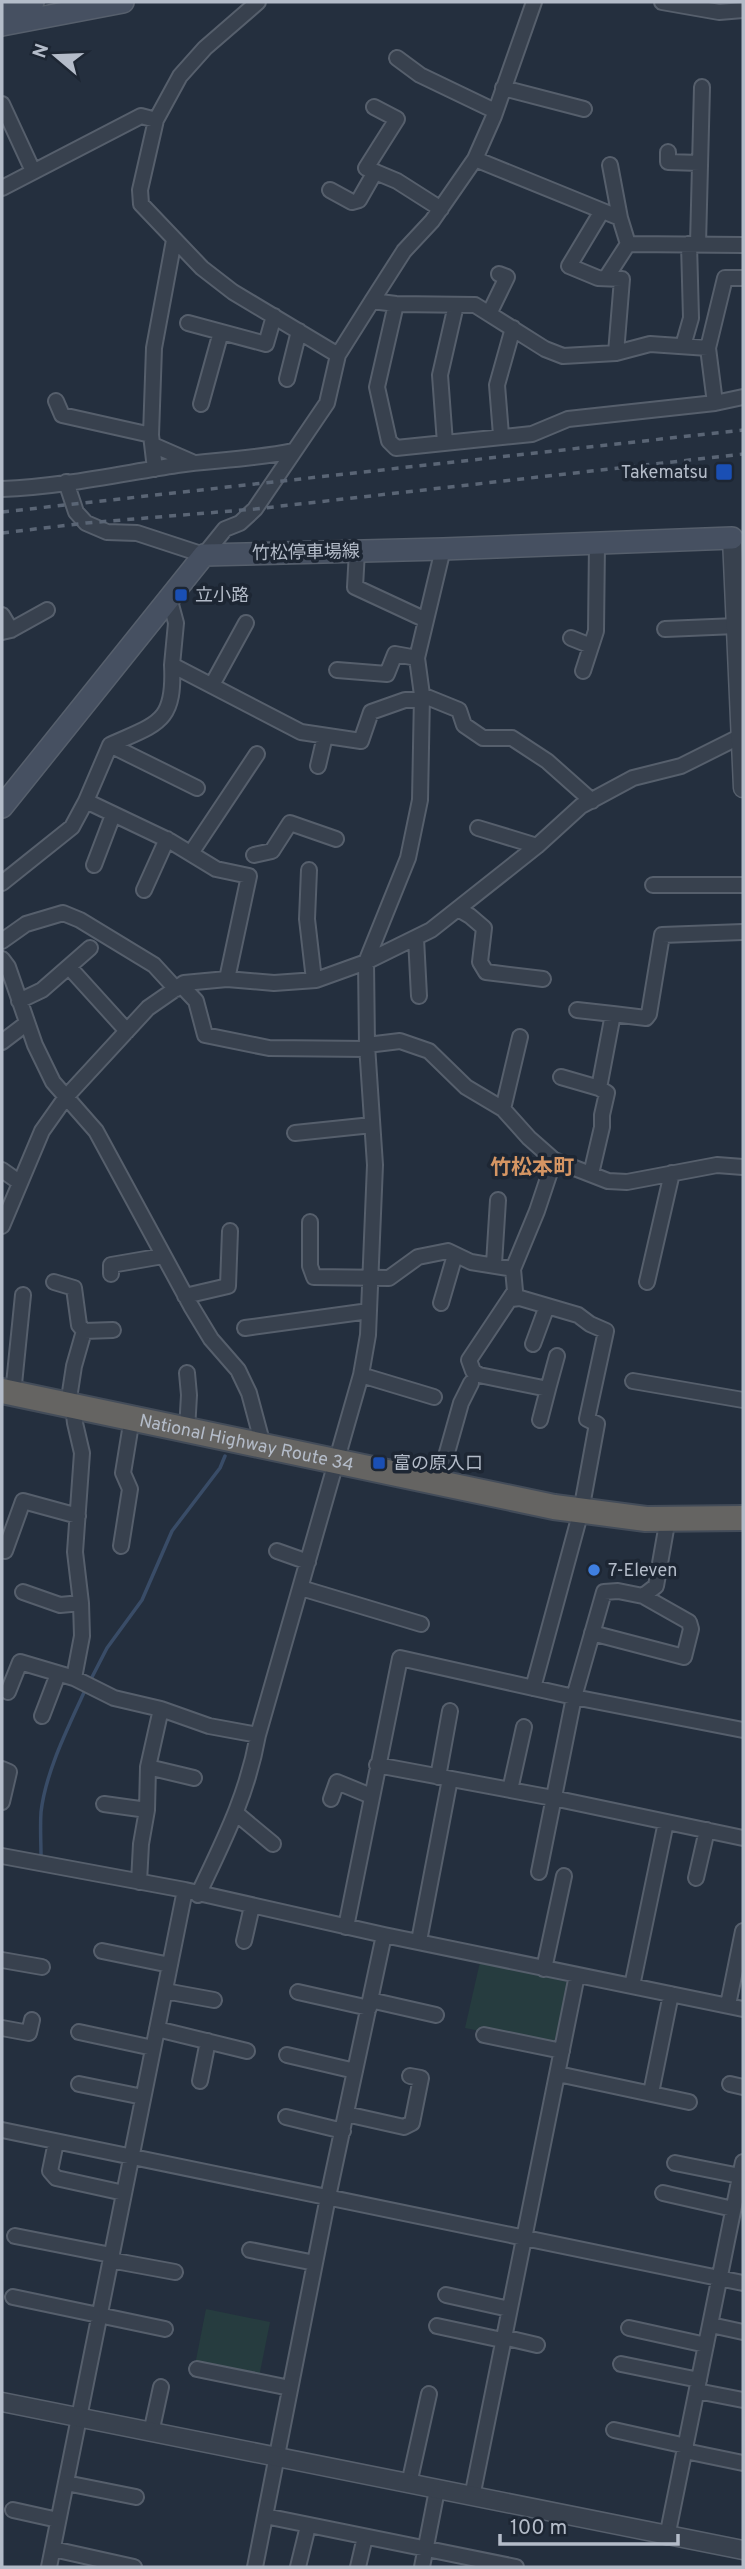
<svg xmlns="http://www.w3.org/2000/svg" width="745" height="2569" font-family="Overpass,'Noto Sans JP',sans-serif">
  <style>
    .green { fill: #263c3f }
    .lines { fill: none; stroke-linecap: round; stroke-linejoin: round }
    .stream { stroke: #394c67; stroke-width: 3.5 }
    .minor-casing { stroke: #565f6c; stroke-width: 18 }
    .tertiary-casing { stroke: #565f6c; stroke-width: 21 }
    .secondary-casing { stroke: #565f6c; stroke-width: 24 }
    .trunk-casing { stroke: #434c59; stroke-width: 28 }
    .minor { stroke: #38414e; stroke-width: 14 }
    .tertiary { stroke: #38414e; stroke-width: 18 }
    .secondary { stroke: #465061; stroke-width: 21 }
    .trunk { stroke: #656462; stroke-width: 24 }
    .rail { stroke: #5a6575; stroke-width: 3.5; stroke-dasharray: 7 7; stroke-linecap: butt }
    .transit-dot { fill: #1a4fb4; stroke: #1d2633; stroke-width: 2.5 }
    .shop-dot { fill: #3f7fe0; stroke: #1d2633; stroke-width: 2.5 }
    .labels { text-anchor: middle; stroke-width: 7; stroke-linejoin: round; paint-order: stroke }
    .poi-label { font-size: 18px; fill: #b4bcc9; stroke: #1d2633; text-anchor: start }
    .street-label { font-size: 18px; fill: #b4bcc9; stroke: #1d2633 }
    .quarter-label { font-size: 21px; font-weight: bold; fill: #d59563; stroke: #1d2633 }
  </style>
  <rect width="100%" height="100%" fill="#242f3e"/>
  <path class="green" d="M 480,1962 L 572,1983 L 559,2047 L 465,2028 Z
    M 206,2309 L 270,2322 L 259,2377 L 195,2365 Z"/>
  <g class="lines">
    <path class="stream" d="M 90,1681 L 107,1648 L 142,1600 L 172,1531 L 220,1468 L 225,1456
      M 41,1856 C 41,1842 40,1827 41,1812 C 46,1770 69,1726 86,1688"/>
    <g class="minor-casing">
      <path id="minor" d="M 258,2 L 205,48 L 180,76 L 156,120 L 140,190 L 141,204 L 202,268 L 233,292 L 338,355
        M 662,2 L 719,12 L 743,10
        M 397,58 L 420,75 L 495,111
        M 503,88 L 584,109
        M 2,104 L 33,171
        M 374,107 L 397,119 L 366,168 L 397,181 L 441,209
        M 668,152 L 668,162 L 700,163
        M 475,159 L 620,218 L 628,244 L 743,245
        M 610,165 L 620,218
        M 2,188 L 141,116 L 156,120
        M 330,190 L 352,202 L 359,200 L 375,172
        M 602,211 L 569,266 L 598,278 L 622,279 L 616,353
        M 698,244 L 702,87
        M 606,278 L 628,244
        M 372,301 L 396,304 L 475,305 L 545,349 L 563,356 L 616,353 L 650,344 L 708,348
        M 396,304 L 377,387 L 389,441 L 396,448 L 532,434 L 568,419 L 715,403 L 743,397
        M 489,314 L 507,277 L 499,274
        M 188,323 L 266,344 L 274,316
        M 683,346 L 691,318 L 689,244
        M 287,379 L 299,331
        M 56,401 L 62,415 L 151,435 L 155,469
        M 715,403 L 708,348 L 725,278 L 743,278
        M 201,404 L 221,332
        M 151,435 L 154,348 L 174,240
        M 501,435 L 497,385 L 513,328
        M 445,443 L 440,375 L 456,305
        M 153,445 L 192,462
        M 66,482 L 76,512 L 86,523 L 107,532 L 137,533 L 204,555 L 225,529 L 240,523 L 255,509 L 327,403 L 338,355 L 372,301 L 404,251 L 432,221 L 475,159 L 494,116 L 534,2
        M 2,489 C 60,487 119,474 177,465 C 216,460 255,459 293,451
        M 357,551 L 355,587 L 426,620
        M 169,597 L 176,623 L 172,665 L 301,732 L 361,741 L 371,712 L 405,700 L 422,700
        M 2,615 L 11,630 L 2,632
        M 665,629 L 736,626
        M 11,630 L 47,610
        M 571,638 L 591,646
        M 172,665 C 175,723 158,723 110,745 L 86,801 L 170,841 L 216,869 L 249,876 L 227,979
        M 337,670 L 387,674 L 395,654 L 417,658
        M 583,671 L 596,631 L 597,543
        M 212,685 L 246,623
        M 422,695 L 459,710 L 464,725 L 483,738 L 512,738 L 547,761 L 592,801
        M 110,745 L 197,788
        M 318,766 L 325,736
        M 478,828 L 537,846
        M 191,853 L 257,754
        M 254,855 L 272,851 L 290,823 L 336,839
        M 94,865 L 113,815
        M 309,870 L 307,919 L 314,980
        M 2,883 L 72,827 L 86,801
        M 653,885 L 743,885
        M 144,890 L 167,839
        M 458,909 L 470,916 L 484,928 L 480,962 L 486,972 L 543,979
        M 416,938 L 419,996
        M 2,941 L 26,924 L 63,913 L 80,920 L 154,965 L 176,989
        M 2,959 L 8,967 L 35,1045 L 53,1082 L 96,1131 L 191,1306 L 211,1339 L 238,1370 L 249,1393 L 263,1445
        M 69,967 L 127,1031
        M 181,985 L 196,1001 L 205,1035 L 269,1048 L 367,1049
        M 19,1001 L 42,990 L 90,948
        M 577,1010 L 613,1014 L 599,1088 L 607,1093 L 602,1115 L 602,1127 L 591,1174
        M 613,1014 L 646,1018 L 649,1014 L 662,935 L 743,932
        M 2,1042 L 27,1023
        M 367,1045 L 400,1041 L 429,1051 L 466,1087 L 503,1109 L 529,1138 L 554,1160 L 608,1181 L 627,1182 L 717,1165 L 743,1167
        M 561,1077 L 599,1088
        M 503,1109 L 520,1037
        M 295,1133 L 372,1125
        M 2,1170 L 19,1182
        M 310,1222 L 310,1266 L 314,1277 L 389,1278 L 418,1257 L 448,1251 L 471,1262 L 513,1269
        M 2,1226 L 42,1131 L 66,1097 L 148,1008 L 184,983 L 227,979 L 274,983 L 316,980 L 366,962 L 431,930 L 537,846 L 581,806 L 633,778 L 681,766 L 741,736
        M 494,1264 L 498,1200
        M 111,1274 L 111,1265 L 163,1256
        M 54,1282 L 74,1288 L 79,1325 L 84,1331
        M 647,1282 L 672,1173
        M 185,1296 L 228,1286 L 230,1231
        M 511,1299 L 520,1298 L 578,1315 L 590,1324 L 606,1331 L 587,1419 L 597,1424 L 581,1511 L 533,1688
        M 441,1303 L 455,1255
        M 245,1328 L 369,1311
        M 533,1344 L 547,1306
        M 361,1375 L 434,1397
        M 633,1381 L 743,1400
        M 548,1389 L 557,1356
        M 13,1394 L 23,1295
        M 68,1405 L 74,1366 L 84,1331 L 113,1330
        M 73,1406 L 75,1423 L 82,1453 L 75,1552 L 81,1603 L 82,1636 L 74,1678
        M 540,1420 L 548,1389 L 479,1375 L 473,1371 L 469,1360 L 515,1291 L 513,1269 L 537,1211 L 554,1160
        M 187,1430 L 189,1395 L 187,1373
        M 439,1481 L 461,1403 L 471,1383
        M 121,1546 L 130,1489 L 123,1473 L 132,1418
        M 2,1550 L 5,1551 L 23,1501 L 78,1516
        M 277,1551 L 308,1562
        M 301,1588 L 421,1624
        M 23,1592 L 60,1605 L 81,1603
        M 592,1633 L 684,1657 L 691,1629 L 689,1622 L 643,1596
        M 8,1692 L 20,1662 L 74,1678 L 114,1698 L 161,1709 L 209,1726 L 258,1735
        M 161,1709 L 148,1767 L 194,1778
        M 42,1716 L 58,1674
        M 377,1765 L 553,1798 L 743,1838
        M 2,1769 L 9,1772 L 2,1802
        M 438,1777 L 450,1711
        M 510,1790 L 524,1727
        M 331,1799 L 337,1782 L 371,1796
        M 104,1804 L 147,1810 L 141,1844 L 139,1882
        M 147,1810 L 148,1767
        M 237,1814 L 273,1844
        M 2,1856 L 185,1890 L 384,1935 L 743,2009
        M 539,1872 L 574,1697 L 604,1592 L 618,1591 L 643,1596 L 656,1586 L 668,1518
        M 696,1878 L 707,1830
        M 198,1895 C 224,1840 247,1796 258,1735 L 361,1375 L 368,1335 L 375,1165 L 367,1045 L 366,962 L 408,858 L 420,800 L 422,695 L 417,658 L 443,549
        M 346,1927 L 400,1658 L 574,1697 L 743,1730
        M 244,1941 L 252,1906
        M 419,1941 L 450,1779
        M 102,1951 L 170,1965
        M 2,1960 L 42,1967
        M 544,1969 L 564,1876
        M 632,1986 L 666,1822
        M 165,1991 L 214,2000
        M 298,1992 L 369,2008
        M 370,2000 L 436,2015
        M 728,2005 L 743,1931
        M 2,2028 L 29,2033 L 32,2020
        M 157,2029 L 247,2051
        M 79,2032 L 153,2048
        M 484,2035 L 562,2051
        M 287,2055 L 355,2071
        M 558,2074 L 689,2102
        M 200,2081 L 208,2041
        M 79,2084 L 143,2097
        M 730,2084 L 743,2087
        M 651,2093 L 671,1994
        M 346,2114 L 404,2127 L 412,2123 L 421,2078 L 410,2076
        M 286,2117 L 343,2131
        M 2,2130 L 743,2283
        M 56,2142 L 50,2171 L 56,2178 L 124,2193
        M 675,2163 L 740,2176
        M 663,2193 L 733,2209
        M 15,2236 L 111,2255
        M 250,2250 L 315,2263
        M 110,2260 L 175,2272
        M 446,2295 L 509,2309
        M 13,2297 L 165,2329
        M 711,2325 L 743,2332
        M 437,2326 L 502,2340
        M 629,2328 L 706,2345
        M 503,2337 L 537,2345
        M 621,2364 L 699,2380
        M 197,2369 L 290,2388
        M 697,2391 L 743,2400
        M 614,2430 L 686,2446
        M 151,2433 L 161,2387
        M 685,2451 L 743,2463
        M 66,2483 L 136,2497
        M 409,2484 L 429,2394
        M 472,2497 L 577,1975
        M 13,2510 L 58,2520
        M 265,2516 L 516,2567
        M 667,2537 L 743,2162
        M 53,2549 L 134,2567
        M 49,2567 L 185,1890
        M 255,2567 L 328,2197 L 384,1935
        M 298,2567 L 308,2526
        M 358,2567 L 365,2537
        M 422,2567 L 437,2490"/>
    </g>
    <g class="tertiary-casing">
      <path id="tertiary" d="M 732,538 L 743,788
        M 2,2402 L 743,2550"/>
    </g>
    <g class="secondary-casing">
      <path id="secondary" d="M 2,8 L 33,2
        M 2,25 L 123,2
        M 2,807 L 204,555 L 443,549 L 732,538"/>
    </g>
    <g class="trunk-casing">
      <g id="trunk">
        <path id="s1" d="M 2,1391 L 554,1507 L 646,1519 L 743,1518"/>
      </g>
    </g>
    <use href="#minor" class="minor"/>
    <use href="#tertiary" class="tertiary"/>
    <use href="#secondary" class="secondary"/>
    <use href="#trunk" class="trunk"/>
    <path class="rail" d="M 2,512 L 743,430
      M 2,533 L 86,523 L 255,509 L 743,454"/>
  </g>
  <g class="transit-dot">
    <rect x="715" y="463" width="18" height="18" rx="3.5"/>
    <rect x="174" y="588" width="14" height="14" rx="3.5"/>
    <rect x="372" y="1456" width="14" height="14" rx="3.5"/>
  </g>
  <circle class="shop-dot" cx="594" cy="1570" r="7"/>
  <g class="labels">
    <g class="poi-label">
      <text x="708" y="478" text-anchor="end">Takematsu</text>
      <text x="195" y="601">立小路</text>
      <text x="393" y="1469">富の原入口</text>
      <text x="608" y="1576">7-Eleven</text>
    </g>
    <g class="street-label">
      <text transform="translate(306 552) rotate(-1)" y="6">竹松停車場線</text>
      <text dy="6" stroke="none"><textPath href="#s1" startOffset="250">National Highway Route 34</textPath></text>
    </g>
    <g class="quarter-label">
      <text x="532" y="1174">竹松本町</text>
    </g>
  </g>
  <rect width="745" height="2569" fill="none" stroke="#b4bcc9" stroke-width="7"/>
  <g transform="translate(56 56) rotate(289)" stroke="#1d2633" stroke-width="5" paint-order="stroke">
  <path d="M0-5L12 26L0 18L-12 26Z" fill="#b4bcc9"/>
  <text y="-10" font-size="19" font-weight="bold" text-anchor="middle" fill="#b4bcc9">N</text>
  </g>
  <path d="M500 2534v10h178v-10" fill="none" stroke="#b4bcc9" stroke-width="3.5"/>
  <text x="510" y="2534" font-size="21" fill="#b4bcc9" stroke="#1d2633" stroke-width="5" paint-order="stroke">100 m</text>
</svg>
